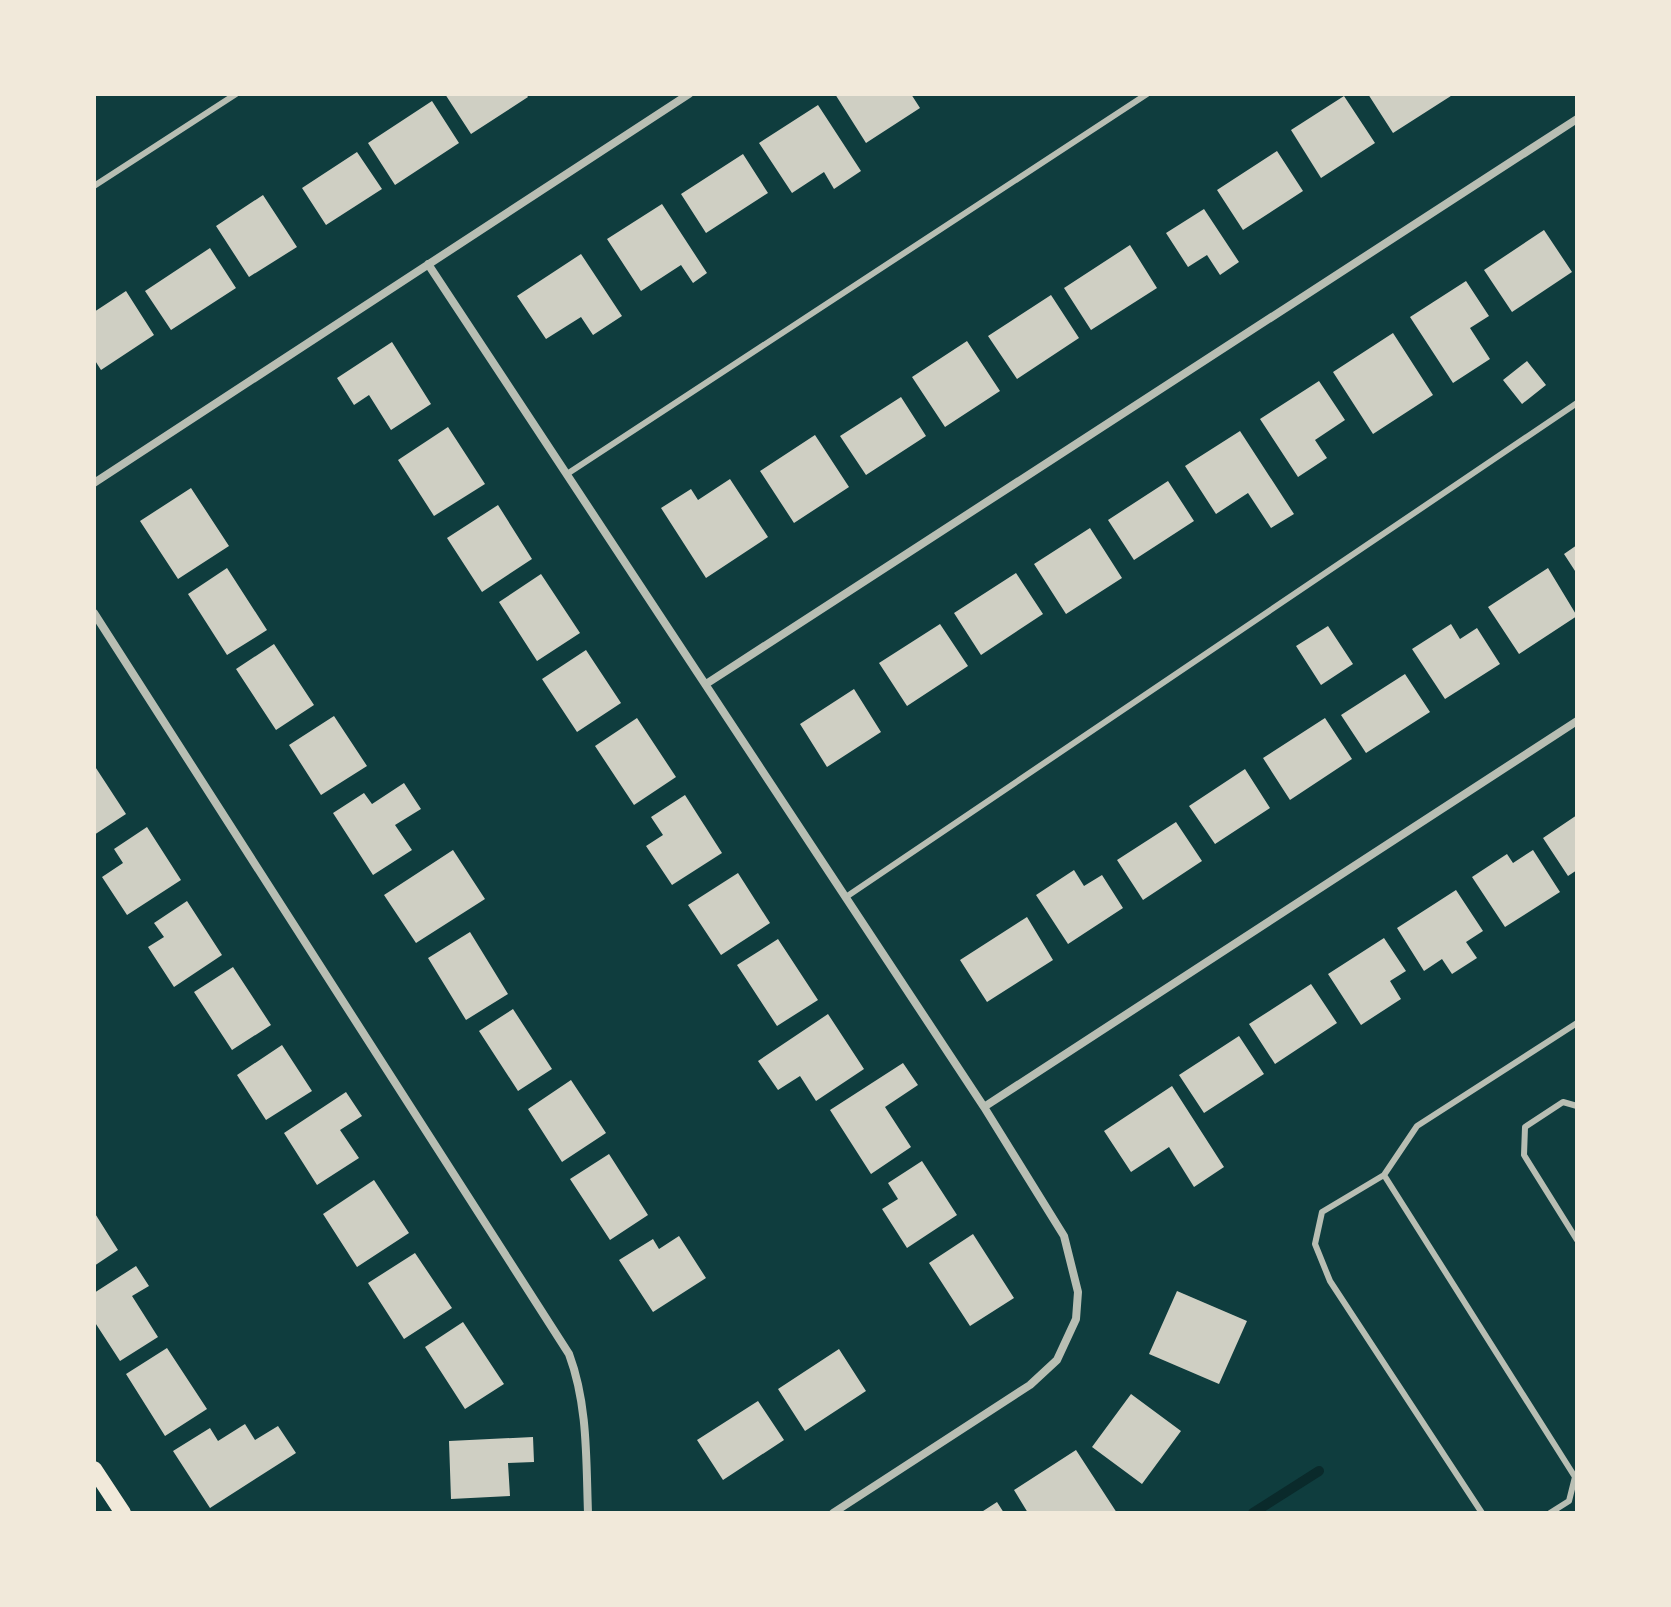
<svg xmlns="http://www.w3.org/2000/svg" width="1671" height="1607" font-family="'PT Sans Narrow',sans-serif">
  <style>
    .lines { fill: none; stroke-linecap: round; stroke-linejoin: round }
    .stream { stroke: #0a2a2b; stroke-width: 10 }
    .building { fill: #cfcfc3 }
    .service { stroke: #b8beb3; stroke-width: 6 }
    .minor { stroke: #b8beb3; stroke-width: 8 }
    .secondary { stroke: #f1e9da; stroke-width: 16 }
  </style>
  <rect width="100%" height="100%" fill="#0f3d3e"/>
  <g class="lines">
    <path class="stream" d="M 1253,1513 L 1319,1471"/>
  </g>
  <path class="building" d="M 445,94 L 526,94 L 528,97 L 471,134 Z
    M 835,94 L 911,94 L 920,108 L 866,143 Z
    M 1368,94 L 1454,94 L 1393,133 Z
    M 1344,96 L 1375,143 L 1321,178 L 1291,130 Z
    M 432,101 L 459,143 L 395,185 L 368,143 Z
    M 818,105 L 861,171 L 834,189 L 824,172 L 792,193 L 759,143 Z
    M 1277,151 L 1303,191 L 1243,230 L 1217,190 Z
    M 357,152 L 382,189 L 326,225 L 302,188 Z
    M 743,154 L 768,193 L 706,233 L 681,194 Z
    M 263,195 L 297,247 L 249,277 L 216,226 Z
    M 662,204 L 707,273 L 693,283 L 681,265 L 641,291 L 607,239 Z
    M 1204,209 L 1239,262 L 1220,275 L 1207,255 L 1188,267 L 1166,233 Z
    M 1544,230 L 1572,272 L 1512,312 L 1484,270 Z
    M 1130,245 L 1157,288 L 1091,330 L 1064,288 Z
    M 210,248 L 236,288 L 171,330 L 145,291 Z
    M 581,254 L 622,316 L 593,335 L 581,317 L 546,339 L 517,296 Z
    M 1466,281 L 1489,316 L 1470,328 L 1490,359 L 1453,383 L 1410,317 Z
    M 126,291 L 154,335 L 101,370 L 94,359 L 94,312 Z
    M 1051,295 L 1079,338 L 1017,379 L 988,336 Z
    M 1393,333 L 1433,395 L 1373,434 L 1333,372 Z
    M 967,341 L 1000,391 L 945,427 L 912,377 Z
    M 392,342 L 431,404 L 391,430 L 369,395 L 354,405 L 337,378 Z
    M 1527,361 L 1546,385 L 1522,404 L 1503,380 Z
    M 1319,381 L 1345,420 L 1315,440 L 1327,458 L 1298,477 L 1260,419 Z
    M 901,397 L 926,436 L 866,475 L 840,436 Z
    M 448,427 L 485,484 L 434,516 L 398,460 Z
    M 1240,431 L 1294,514 L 1271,528 L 1248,493 L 1216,514 L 1185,466 Z
    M 815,435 L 849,487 L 794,523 L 760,471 Z
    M 730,479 L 768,537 L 706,578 L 661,508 L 691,489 L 698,500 Z
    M 1168,481 L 1194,521 L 1134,560 L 1108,520 Z
    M 191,488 L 229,546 L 178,579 L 140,521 Z
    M 498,505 L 532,559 L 482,592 L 447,538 Z
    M 1090,528 L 1122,578 L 1066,614 L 1034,564 Z
    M 1577,545 L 1577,574 L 1564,554 Z
    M 227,568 L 267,630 L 227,655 L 188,594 Z
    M 1548,568 L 1577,616 L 1519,654 L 1488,607 Z
    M 1016,573 L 1043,614 L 981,655 L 954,613 Z
    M 541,574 L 580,633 L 537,661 L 499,602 Z
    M 940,624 L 968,666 L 907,706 L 879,663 Z
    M 1451,624 L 1460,639 L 1477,628 L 1500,664 L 1445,699 L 1412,649 Z
    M 1328,626 L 1353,664 L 1321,685 L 1296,646 Z
    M 274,644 L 314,705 L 276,730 L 236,669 Z
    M 586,650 L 621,703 L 577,732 L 542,679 Z
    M 1405,674 L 1430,712 L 1366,753 L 1341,715 Z
    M 854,689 L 881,732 L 827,767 L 800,724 Z
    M 334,716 L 367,766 L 321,795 L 289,745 Z
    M 637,718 L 676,777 L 634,805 L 595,746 Z
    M 1325,718 L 1352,759 L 1290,800 L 1263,758 Z
    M 94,765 L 126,814 L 94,835 Z
    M 1245,769 L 1270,808 L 1215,844 L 1189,806 Z
    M 404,783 L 421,809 L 395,825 L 412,850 L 373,875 L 333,813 L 364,793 L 372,804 Z
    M 685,795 L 722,853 L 672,885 L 646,846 L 663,835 L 651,817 Z
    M 1577,815 L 1577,870 L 1568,876 L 1543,838 Z
    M 1176,822 L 1202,861 L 1143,900 L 1117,860 Z
    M 147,827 L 181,880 L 127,915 L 102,877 L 123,863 L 114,849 Z
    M 453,850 L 485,899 L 416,943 L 384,895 Z
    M 1533,850 L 1560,892 L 1505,927 L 1472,877 L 1507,854 L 1513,863 Z
    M 1074,870 L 1084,886 L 1102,875 L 1123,908 L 1068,944 L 1036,895 Z
    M 738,873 L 770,923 L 721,955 L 688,905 Z
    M 1456,890 L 1483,931 L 1466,942 L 1477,958 L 1452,974 L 1442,959 L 1424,971 L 1397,928 Z
    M 187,901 L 222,955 L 174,987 L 148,947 L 164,937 L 154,923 Z
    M 1027,917 L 1053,960 L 987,1002 L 960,960 Z
    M 470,932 L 508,994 L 466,1020 L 428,958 Z
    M 1384,938 L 1406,971 L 1390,981 L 1401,999 L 1361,1025 L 1328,974 Z
    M 778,939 L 818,1000 L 777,1026 L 737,965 Z
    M 233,967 L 271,1025 L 232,1050 L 194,992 Z
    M 1311,984 L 1337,1023 L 1275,1064 L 1249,1024 Z
    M 513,1009 L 552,1069 L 518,1091 L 479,1031 Z
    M 828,1014 L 864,1069 L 816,1101 L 800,1076 L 778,1090 L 758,1061 Z
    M 1239,1036 L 1264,1074 L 1204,1113 L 1179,1075 Z
    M 282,1045 L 312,1091 L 266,1120 L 237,1075 Z
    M 903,1063 L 918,1085 L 885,1107 L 911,1147 L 871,1174 L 830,1110 Z
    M 571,1080 L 606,1133 L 562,1162 L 528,1109 Z
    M 1172,1086 L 1224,1167 L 1194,1187 L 1169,1147 L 1131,1172 L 1104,1131 Z
    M 346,1092 L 362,1116 L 340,1130 L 359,1158 L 317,1185 L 284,1133 Z
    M 609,1154 L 648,1215 L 610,1240 L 570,1179 Z
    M 922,1161 L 957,1215 L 907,1248 L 882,1209 L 898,1199 L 888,1183 Z
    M 374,1180 L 409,1233 L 357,1267 L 323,1214 Z
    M 94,1212 L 118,1250 L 94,1266 Z
    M 973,1234 L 1014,1298 L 970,1326 L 929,1263 Z
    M 679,1236 L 706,1278 L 653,1312 L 619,1260 L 653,1239 L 659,1249 Z
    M 415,1253 L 452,1308 L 404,1339 L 368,1283 Z
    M 136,1266 L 149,1286 L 132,1296 L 158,1337 L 120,1361 L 94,1321 L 94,1293 Z
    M 1177,1291 L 1247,1321 L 1219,1384 L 1149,1354 Z
    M 463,1322 L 504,1384 L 465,1409 L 425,1347 Z
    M 167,1348 L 207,1409 L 165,1436 L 126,1374 Z
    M 839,1349 L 866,1391 L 805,1431 L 778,1389 Z
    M 1131,1394 L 1181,1431 L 1142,1484 L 1092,1447 Z
    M 758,1401 L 784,1440 L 723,1480 L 697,1440 Z
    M 245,1424 L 255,1440 L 278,1426 L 296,1453 L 210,1508 L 173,1451 L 210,1428 L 218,1441 Z
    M 533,1437 L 534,1462 L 508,1463 L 510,1496 L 451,1499 L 449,1441 Z
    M 1076,1450 L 1117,1513 L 1028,1513 L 1014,1490 Z
    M 997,1502 L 1004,1513 L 980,1513 Z"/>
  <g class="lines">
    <path class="service" d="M 94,186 L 236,94
      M 567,474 L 1147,94
      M 846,897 L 1577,403
      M 1577,1106 L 1563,1102 L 1525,1127 L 1524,1155 L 1577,1240
      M 1384,1175 L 1417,1126 L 1577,1023
      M 1482,1513 L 1330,1281 L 1315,1244 L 1322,1212 L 1384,1175 L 1575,1477 L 1569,1501 L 1550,1513"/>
    <path class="minor" d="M 428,264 L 984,1107 L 1064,1236 L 1078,1292 L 1076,1319 L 1057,1360 L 1030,1385 L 833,1513
      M 94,483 L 689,94
      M 94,613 L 569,1354 C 588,1405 586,1459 588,1513
      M 706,684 L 1577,119
      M 984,1107 L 1577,721"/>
    <path class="secondary" d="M 94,1469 L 123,1513"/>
  </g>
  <rect width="1671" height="1607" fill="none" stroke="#f1e9da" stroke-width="192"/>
</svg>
